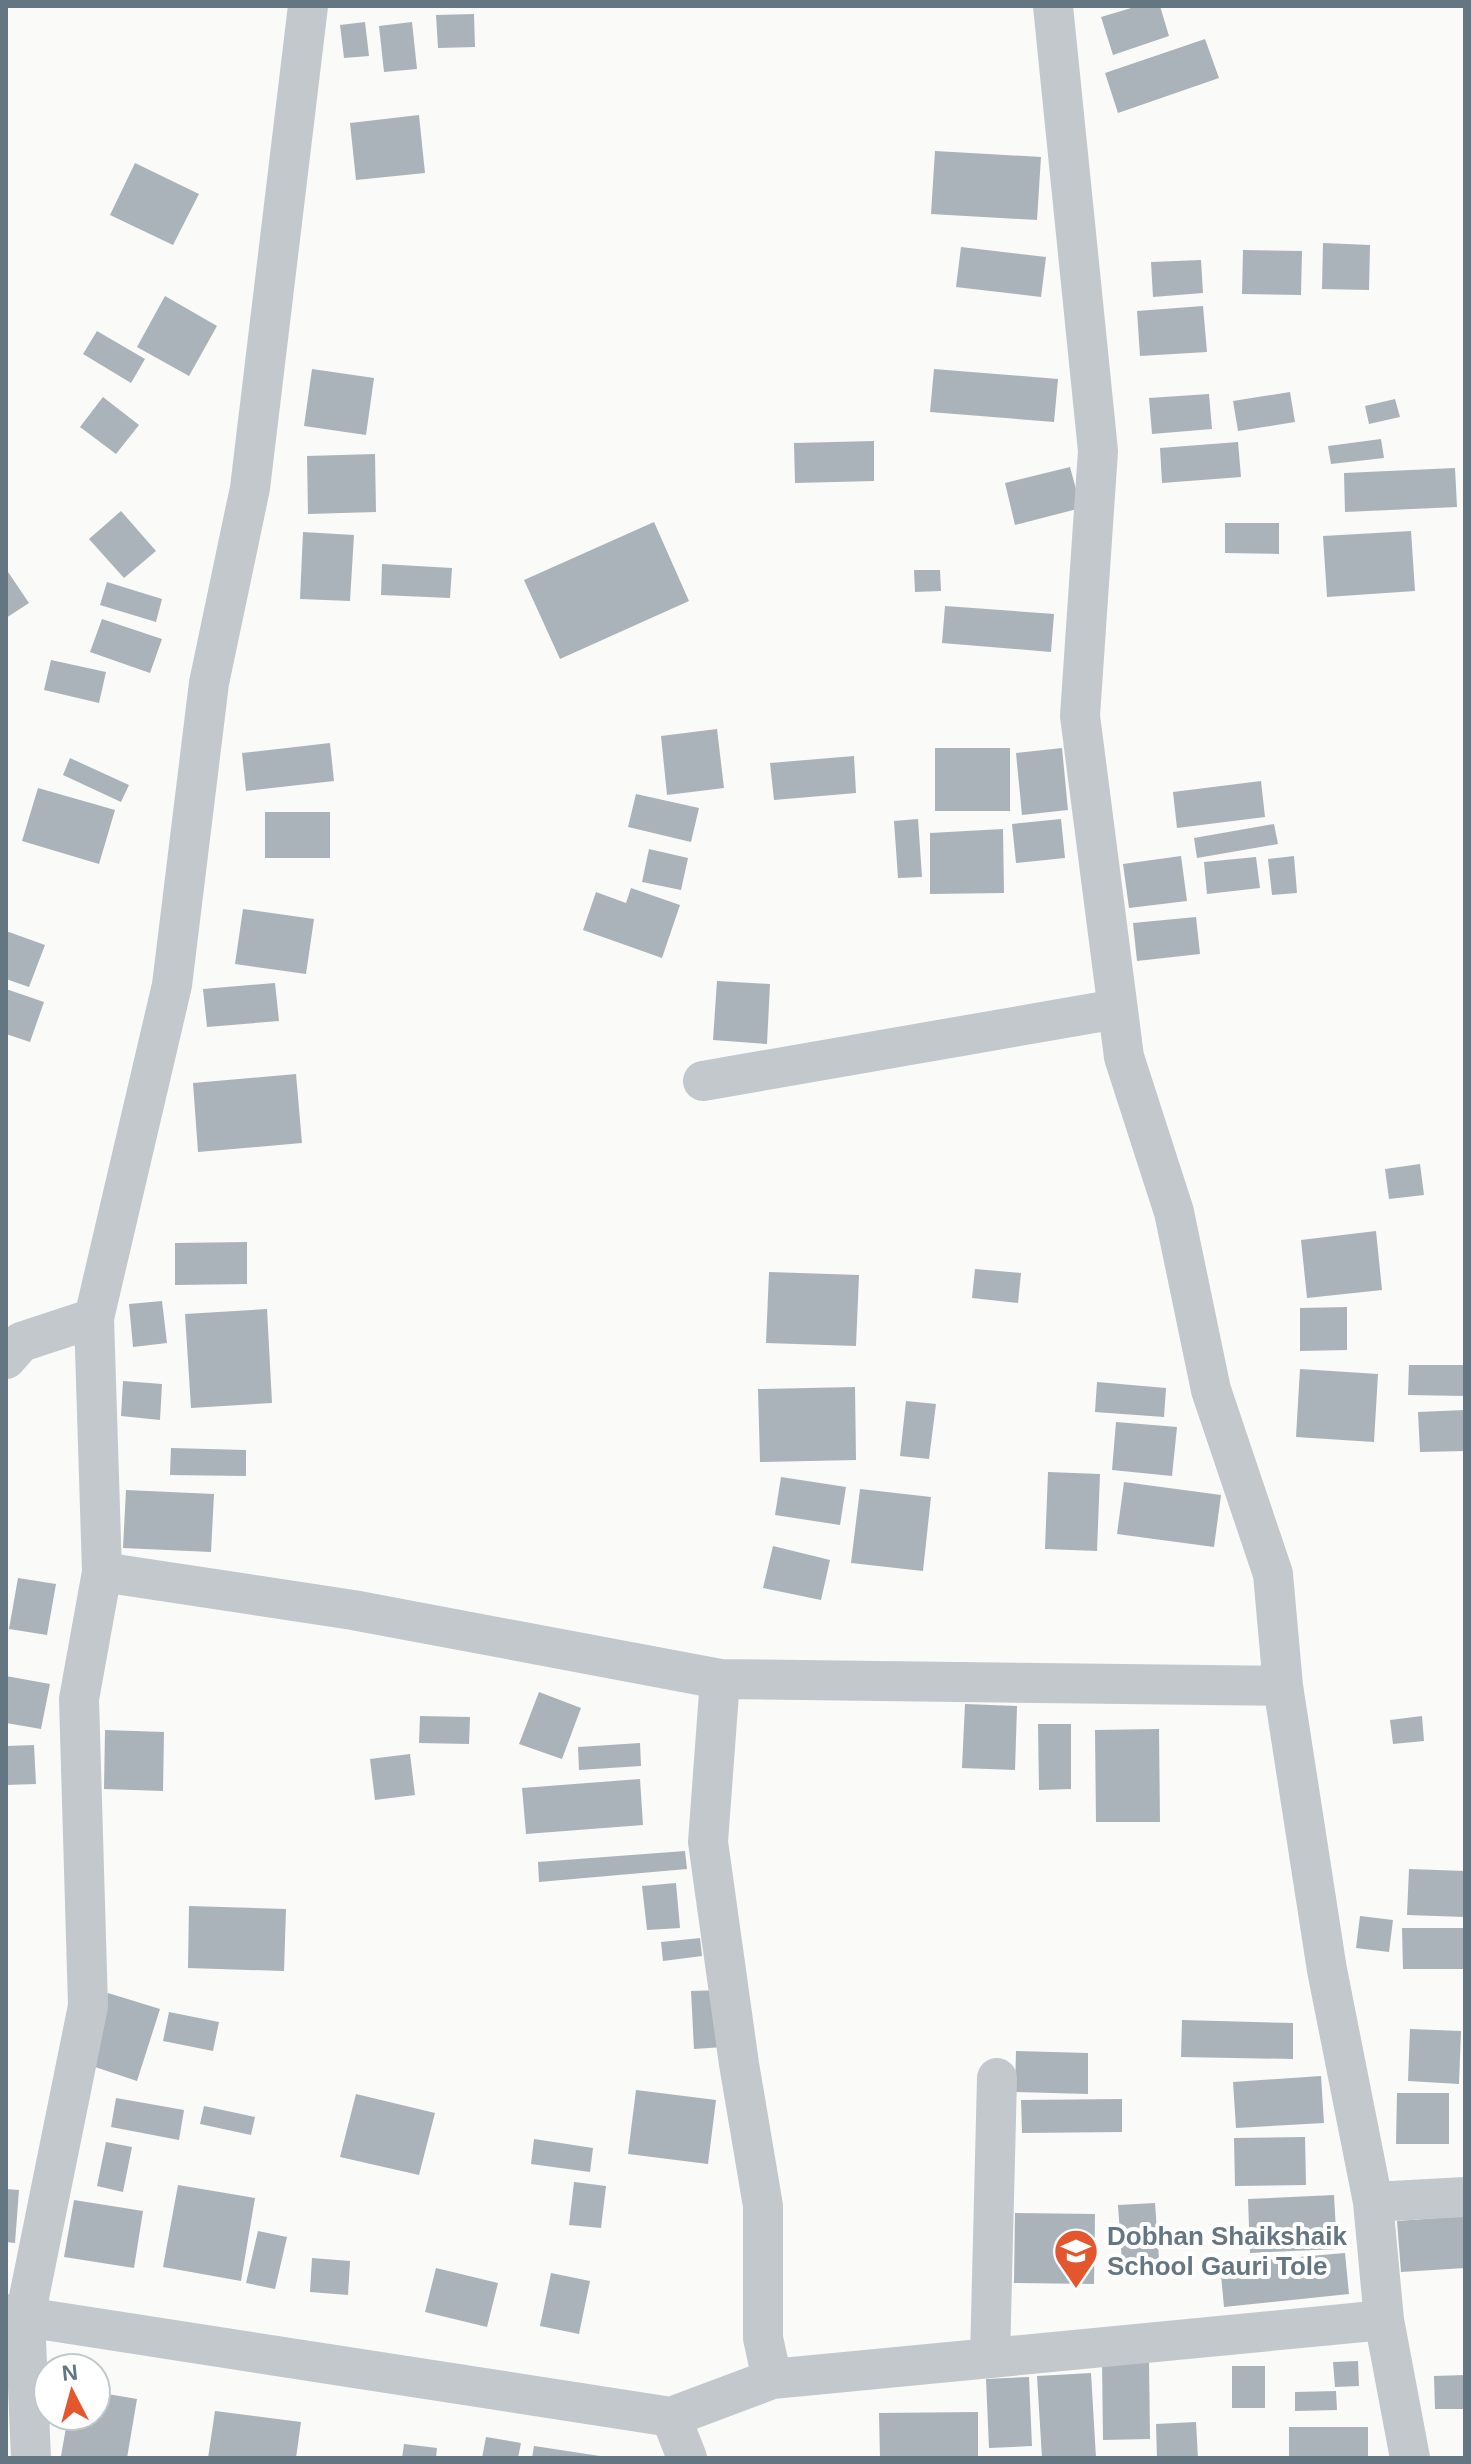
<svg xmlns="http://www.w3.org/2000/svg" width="1471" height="2464" font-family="Arial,sans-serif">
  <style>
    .building { fill: #aab3b9 }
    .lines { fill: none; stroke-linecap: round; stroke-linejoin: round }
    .minor { stroke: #c3c8cc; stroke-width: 40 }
    .labels { text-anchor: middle; stroke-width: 8; stroke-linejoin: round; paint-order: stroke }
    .poi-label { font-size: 26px; font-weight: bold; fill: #657683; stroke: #fff; text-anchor: start }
  </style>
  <rect width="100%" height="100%" fill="#fafaf8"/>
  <path class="building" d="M 1138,6 L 1160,6 L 1169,36 L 1113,55 L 1101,17 Z
    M 474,14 L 475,47 L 438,48 L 436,15 Z
    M 365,22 L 369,56 L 344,58 L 340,25 Z
    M 412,22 L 417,69 L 384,72 L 379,26 Z
    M 1205,39 L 1219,78 L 1118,113 L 1105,73 Z
    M 419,115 L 425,173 L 356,180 L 350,123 Z
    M 935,151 L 1041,157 L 1037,220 L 931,214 Z
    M 135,163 L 199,194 L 173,245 L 110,215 Z
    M 1323,243 L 1370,245 L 1369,290 L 1322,289 Z
    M 961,247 L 1046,257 L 1041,297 L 956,287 Z
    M 1243,250 L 1302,251 L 1301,295 L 1242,294 Z
    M 1201,260 L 1203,293 L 1153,297 L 1151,262 Z
    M 165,296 L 217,326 L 189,376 L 137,347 Z
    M 1203,306 L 1207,352 L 1140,356 L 1137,311 Z
    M 97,331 L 145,359 L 131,383 L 83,354 Z
    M 312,369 L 374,378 L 366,435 L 304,426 Z
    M 934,369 L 1058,379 L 1054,422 L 930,412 Z
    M 1290,392 L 1295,422 L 1238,431 L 1233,401 Z
    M 1209,394 L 1212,429 L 1152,434 L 1149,398 Z
    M 103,397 L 139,425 L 116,454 L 80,427 Z
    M 1395,399 L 1400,417 L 1369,424 L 1365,406 Z
    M 1381,439 L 1384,458 L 1331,464 L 1328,446 Z
    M 874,441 L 874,481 L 795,483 L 794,443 Z
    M 1238,442 L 1241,477 L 1162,483 L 1160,448 Z
    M 375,454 L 376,512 L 308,514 L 307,456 Z
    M 1070,467 L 1081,508 L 1015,525 L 1005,483 Z
    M 1455,468 L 1457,507 L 1345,512 L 1344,473 Z
    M 121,511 L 156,551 L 124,578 L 89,539 Z
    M 654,522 L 689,601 L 560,659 L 524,580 Z
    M 1225,523 L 1279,523 L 1279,554 L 1225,553 Z
    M 1411,531 L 1415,591 L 1327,597 L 1323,536 Z
    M 303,532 L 354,535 L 350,601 L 300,599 Z
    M 382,564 L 452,568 L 450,598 L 381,595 Z
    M 6,569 L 29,603 L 6,618 Z
    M 914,570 L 940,570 L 941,591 L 915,592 Z
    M 107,582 L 162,599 L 156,622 L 100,605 Z
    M 945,606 L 1054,614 L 1051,652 L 942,643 Z
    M 102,619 L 162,639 L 150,673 L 90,652 Z
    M 51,660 L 106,672 L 99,703 L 44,690 Z
    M 717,729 L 724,788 L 667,795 L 661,736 Z
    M 330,743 L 334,781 L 246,791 L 242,753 Z
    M 935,748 L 1010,748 L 1010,811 L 935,811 Z
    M 1062,748 L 1068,810 L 1022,815 L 1016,753 Z
    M 854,756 L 856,793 L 774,800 L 770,763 Z
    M 70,758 L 129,785 L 121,802 L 63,775 Z
    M 1261,781 L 1265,817 L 1177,828 L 1173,792 Z
    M 38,788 L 115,810 L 99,864 L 22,841 Z
    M 636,794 L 699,808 L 691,842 L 628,827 Z
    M 265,812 L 330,812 L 330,858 L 265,858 Z
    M 918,819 L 922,877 L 898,878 L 894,821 Z
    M 1061,819 L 1065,858 L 1016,863 L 1012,824 Z
    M 1274,824 L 1278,844 L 1197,858 L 1194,838 Z
    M 1003,829 L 1004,893 L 930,894 L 930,833 Z
    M 649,849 L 688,858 L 681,890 L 642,882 Z
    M 1181,856 L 1187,901 L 1129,908 L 1123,864 Z
    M 1294,856 L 1297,893 L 1272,895 L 1268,859 Z
    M 1256,857 L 1260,888 L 1207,894 L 1204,862 Z
    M 631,888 L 680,905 L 662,958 L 583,930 L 596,892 L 626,903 Z
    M 243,909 L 314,919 L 306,974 L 235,964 Z
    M 1196,917 L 1200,954 L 1137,961 L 1133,923 Z
    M 6,931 L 45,945 L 29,987 L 6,979 Z
    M 717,981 L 770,984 L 767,1044 L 713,1040 Z
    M 275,983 L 279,1021 L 207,1027 L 203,989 Z
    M 6,989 L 44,1002 L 30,1042 L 6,1034 Z
    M 296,1074 L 302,1143 L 198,1152 L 193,1083 Z
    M 1420,1164 L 1424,1195 L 1389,1199 L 1385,1169 Z
    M 1376,1231 L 1382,1290 L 1307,1298 L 1301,1240 Z
    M 247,1242 L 247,1284 L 175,1285 L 175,1243 Z
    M 975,1269 L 1021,1273 L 1018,1303 L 972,1298 Z
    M 769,1272 L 859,1275 L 856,1346 L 766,1343 Z
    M 162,1301 L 167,1343 L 133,1347 L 129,1304 Z
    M 1347,1307 L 1347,1350 L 1300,1351 L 1300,1308 Z
    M 267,1309 L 272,1403 L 191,1408 L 185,1314 Z
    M 1409,1365 L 1465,1365 L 1465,1396 L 1408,1395 Z
    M 1300,1369 L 1378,1374 L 1374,1442 L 1296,1437 Z
    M 123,1381 L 162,1384 L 160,1420 L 121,1416 Z
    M 1097,1382 L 1166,1388 L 1164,1417 L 1095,1412 Z
    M 855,1387 L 856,1460 L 760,1462 L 758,1389 Z
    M 906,1401 L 936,1404 L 929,1459 L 900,1456 Z
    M 1465,1410 L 1465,1451 L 1420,1452 L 1418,1412 Z
    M 1116,1422 L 1177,1427 L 1172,1476 L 1112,1470 Z
    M 171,1448 L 246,1450 L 246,1476 L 170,1475 Z
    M 1048,1472 L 1100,1474 L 1097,1551 L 1045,1549 Z
    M 781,1477 L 846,1487 L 840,1525 L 775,1515 Z
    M 1124,1482 L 1221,1495 L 1214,1547 L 1117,1534 Z
    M 860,1489 L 931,1497 L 923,1571 L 851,1563 Z
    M 126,1490 L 214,1494 L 211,1552 L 123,1548 Z
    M 773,1546 L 830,1560 L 821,1600 L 763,1588 Z
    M 18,1578 L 56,1584 L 47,1635 L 9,1629 Z
    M 6,1676 L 50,1684 L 41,1729 L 6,1723 Z
    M 539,1692 L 581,1708 L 562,1759 L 519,1744 Z
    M 965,1704 L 1017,1706 L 1015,1770 L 962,1768 Z
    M 420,1716 L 470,1717 L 469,1744 L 419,1743 Z
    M 1422,1716 L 1424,1741 L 1393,1744 L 1390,1720 Z
    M 1038,1724 L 1071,1724 L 1071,1789 L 1039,1790 Z
    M 1159,1729 L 1160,1822 L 1096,1822 L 1095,1730 Z
    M 105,1730 L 164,1732 L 163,1791 L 104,1789 Z
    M 640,1743 L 641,1766 L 579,1770 L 578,1747 Z
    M 34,1745 L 36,1784 L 6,1785 L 6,1746 Z
    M 410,1754 L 415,1795 L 375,1800 L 370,1759 Z
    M 640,1779 L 643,1825 L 526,1834 L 522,1788 Z
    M 685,1851 L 687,1869 L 539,1882 L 538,1862 Z
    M 1409,1869 L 1465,1871 L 1465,1917 L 1407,1915 Z
    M 676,1883 L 680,1928 L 647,1930 L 642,1886 Z
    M 189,1906 L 286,1909 L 284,1971 L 188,1968 Z
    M 1360,1916 L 1393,1920 L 1389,1952 L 1356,1948 Z
    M 1402,1928 L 1465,1928 L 1465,1969 L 1403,1969 Z
    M 700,1938 L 702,1956 L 663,1961 L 661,1942 Z
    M 722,1990 L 724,2047 L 694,2049 L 691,1991 Z
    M 108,1993 L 160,2009 L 137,2081 L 86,2064 Z
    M 169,2012 L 219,2022 L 213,2051 L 163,2041 Z
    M 1182,2020 L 1293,2023 L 1293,2059 L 1181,2057 Z
    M 1410,2029 L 1461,2031 L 1459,2084 L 1408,2081 Z
    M 1016,2051 L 1088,2053 L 1088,2094 L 1015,2092 Z
    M 1321,2076 L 1324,2123 L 1236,2128 L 1233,2082 Z
    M 636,2090 L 716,2100 L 708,2164 L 628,2154 Z
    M 1397,2093 L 1449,2093 L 1449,2144 L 1396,2144 Z
    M 356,2094 L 435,2113 L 419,2175 L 340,2157 Z
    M 116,2098 L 184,2110 L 179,2140 L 111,2127 Z
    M 1122,2099 L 1122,2132 L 1022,2133 L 1021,2100 Z
    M 204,2106 L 255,2117 L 251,2135 L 200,2124 Z
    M 1305,2137 L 1306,2185 L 1235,2186 L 1234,2138 Z
    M 534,2139 L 593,2148 L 590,2172 L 531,2164 Z
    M 106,2142 L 132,2147 L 123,2192 L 97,2186 Z
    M 574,2182 L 606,2186 L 601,2228 L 569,2225 Z
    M 178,2185 L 255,2198 L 241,2281 L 163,2267 Z
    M 6,2189 L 19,2190 L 15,2243 L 6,2242 Z
    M 1334,2195 L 1337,2249 L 1250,2253 L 1248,2199 Z
    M 74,2200 L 143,2211 L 134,2268 L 64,2257 Z
    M 1155,2203 L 1159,2259 L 1122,2262 L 1118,2205 Z
    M 1015,2213 L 1095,2214 L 1094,2284 L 1014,2283 Z
    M 1465,2216 L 1465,2268 L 1401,2272 L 1397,2221 Z
    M 258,2231 L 287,2237 L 275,2289 L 246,2283 Z
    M 1345,2253 L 1349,2294 L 1224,2307 L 1220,2264 Z
    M 312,2258 L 350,2261 L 348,2295 L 310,2292 Z
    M 436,2268 L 498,2283 L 487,2327 L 425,2312 Z
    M 551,2273 L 590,2281 L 579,2334 L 540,2326 Z
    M 1102,2361 L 1149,2361 L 1150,2439 L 1103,2440 Z
    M 1358,2361 L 1359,2386 L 1335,2387 L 1333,2362 Z
    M 1232,2366 L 1265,2366 L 1265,2408 L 1232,2408 Z
    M 1091,2373 L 1096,2458 L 1042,2458 L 1037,2376 Z
    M 1465,2375 L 1465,2409 L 1435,2409 L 1434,2376 Z
    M 1029,2377 L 1032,2446 L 989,2448 L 986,2379 Z
    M 1336,2391 L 1337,2410 L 1295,2411 L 1295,2392 Z
    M 96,2392 L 137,2399 L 127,2458 L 61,2456 L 68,2416 L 96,2416 Z
    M 215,2411 L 301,2422 L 296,2458 L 208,2458 Z
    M 978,2412 L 978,2458 L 880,2458 L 879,2413 Z
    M 1196,2422 L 1198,2458 L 1157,2458 L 1156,2424 Z
    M 1289,2427 L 1368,2427 L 1368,2458 L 1289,2458 Z
    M 486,2437 L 521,2443 L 518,2458 L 482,2458 Z
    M 404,2444 L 437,2448 L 436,2458 L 402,2458 Z
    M 534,2446 L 600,2456 L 600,2458 L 532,2458 Z"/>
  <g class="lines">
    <path class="minor" d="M 1053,6 L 1098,451 L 1080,716 L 1124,1057 L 1174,1212 L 1211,1390 L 1273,1574 L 1283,1686 L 1327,1970 L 1373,2202 L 1384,2320 L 1410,2458
      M 703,1081 L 1117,1009
      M 6,1359 L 21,1342 L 94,1318
      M 102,1572 L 353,1610 L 720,1679 L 1283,1686
      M 720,1679 L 708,1842 L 739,2064 L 763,2206 L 763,2338 L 772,2379
      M 1373,2202 L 1465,2197
      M 6,2314 L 671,2417 L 772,2379 L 1384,2320
      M 990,2358 L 997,2078
      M 671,2417 L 687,2458
      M 31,2458 L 25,2317 L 88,2006 L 79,1699 L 102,1572 L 94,1318 L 172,985 L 209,683 L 250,488 L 308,6"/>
  </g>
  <defs>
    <g id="school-pin" transform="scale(2.3)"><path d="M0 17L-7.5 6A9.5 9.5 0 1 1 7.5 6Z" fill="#e4572e" stroke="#fff"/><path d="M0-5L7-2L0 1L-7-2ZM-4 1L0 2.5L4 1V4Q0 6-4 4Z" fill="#fff"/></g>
  </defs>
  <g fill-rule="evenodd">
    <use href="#school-pin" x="1076" y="2251"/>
  </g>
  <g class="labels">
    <g class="poi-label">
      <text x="1107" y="2245">Dobhan Shaikshaik<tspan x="1107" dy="30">School Gauri Tole</tspan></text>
    </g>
  </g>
  <rect width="1471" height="2464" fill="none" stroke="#657683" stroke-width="16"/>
  <g transform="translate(72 2392) rotate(354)"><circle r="38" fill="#ffffff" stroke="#c1c8cd" stroke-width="2"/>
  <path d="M0-6L14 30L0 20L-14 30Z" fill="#e4572e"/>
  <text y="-12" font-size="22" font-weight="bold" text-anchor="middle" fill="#657683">N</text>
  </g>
</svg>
